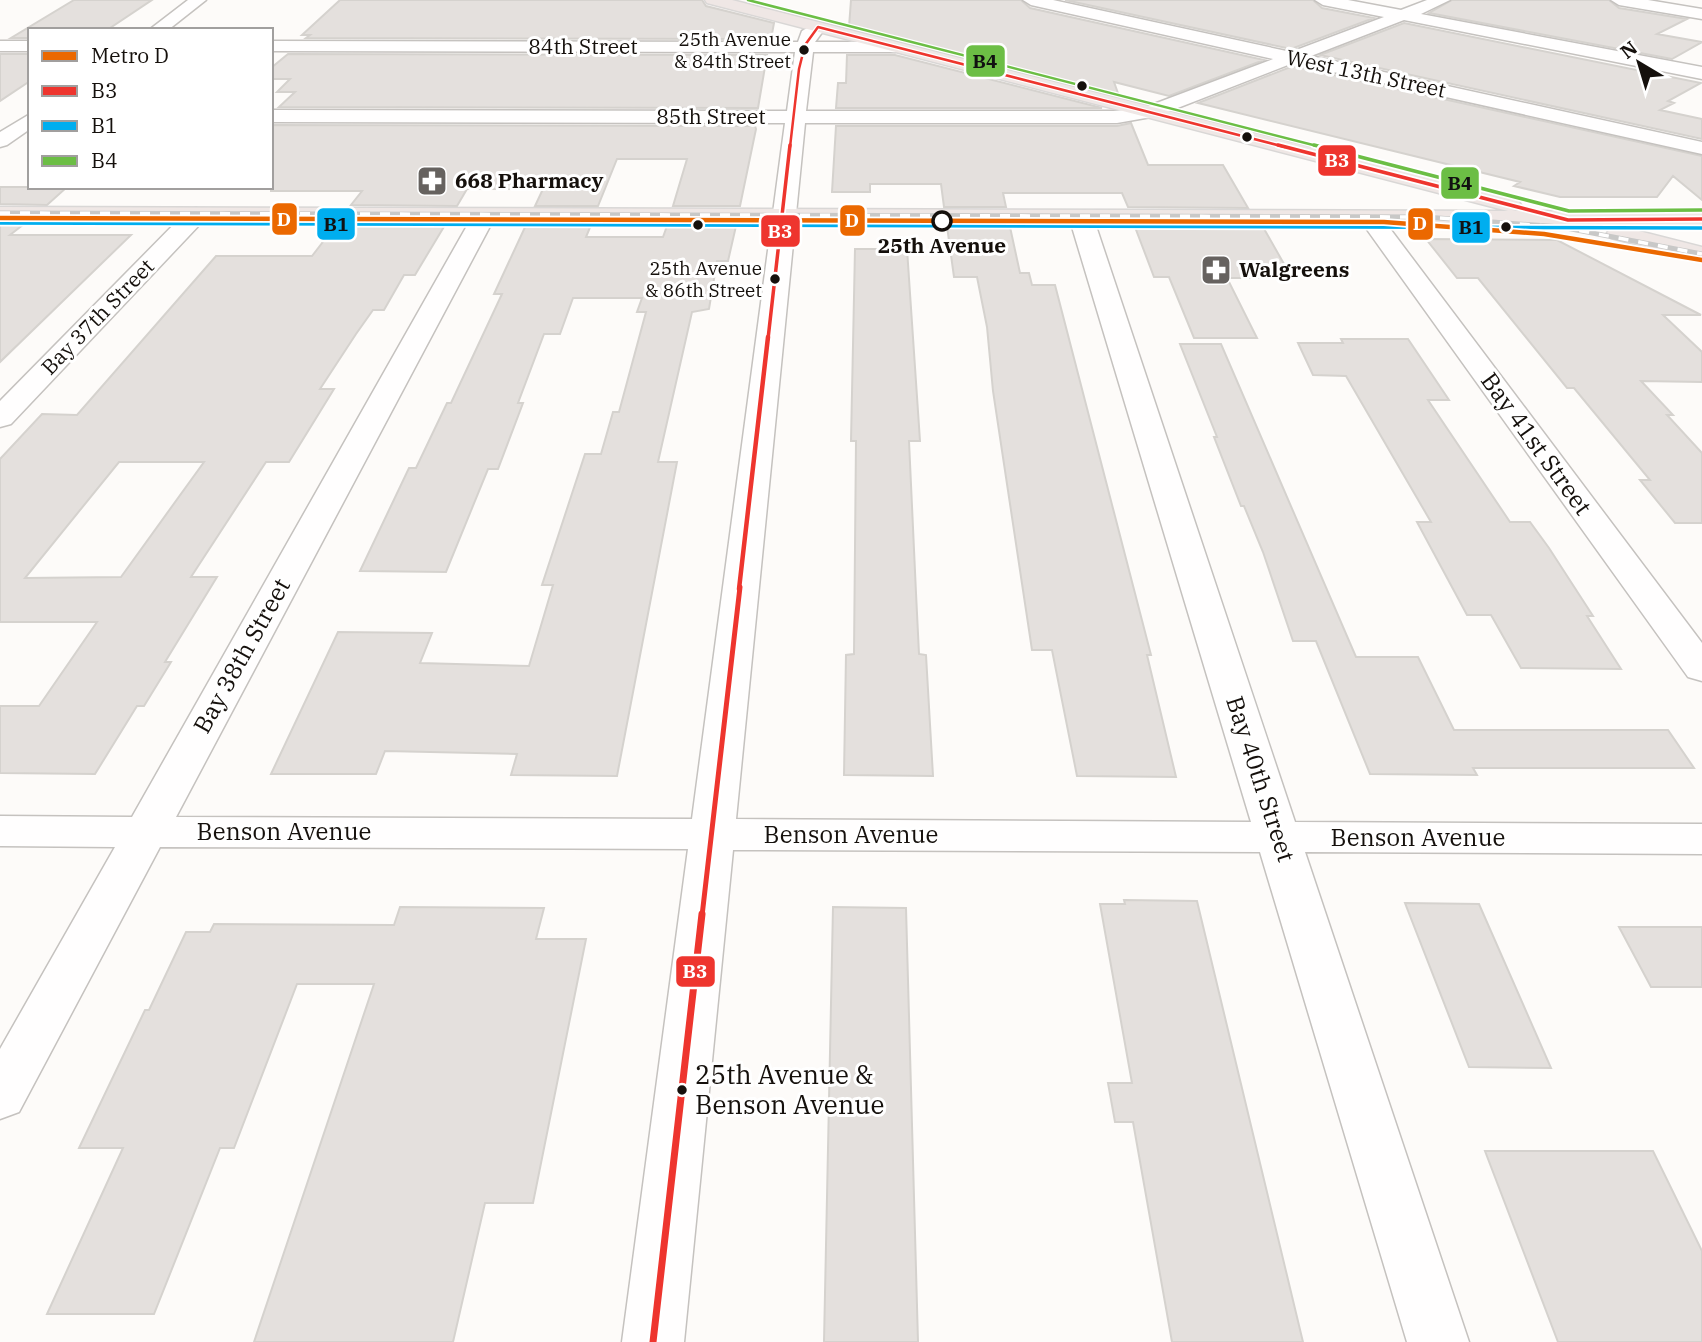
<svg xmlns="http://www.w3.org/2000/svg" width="1702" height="1342" font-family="'IBM Plex Serif',serif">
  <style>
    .building { fill: #e4e0dd; stroke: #d5d2ce; stroke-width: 2; fill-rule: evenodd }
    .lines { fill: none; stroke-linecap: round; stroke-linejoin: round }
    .minor-casing { stroke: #c5c2bf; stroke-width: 3 }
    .major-casing { stroke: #d9d7d6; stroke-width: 3 }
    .minor { fill: #fffefe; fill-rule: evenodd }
    .major { fill: #efe7e5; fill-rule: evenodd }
    .rail-casing { stroke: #c8c8c7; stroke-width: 5 }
    .rail { stroke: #fff; stroke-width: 3.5; stroke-dasharray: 10; stroke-linecap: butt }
    .bus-1-far4-casing { stroke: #fff; stroke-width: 5 }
    .bus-1-far3-casing { stroke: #fff; stroke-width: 7 }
    .bus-1-far2-casing { stroke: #fff; stroke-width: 9 }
    .bus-1-far1-casing { stroke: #fff; stroke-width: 10 }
    .bus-1-casing { stroke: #fff; stroke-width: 12 }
    .bus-2-casing { stroke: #fff; stroke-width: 7 }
    .bus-3-far1-casing { stroke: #fff; stroke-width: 5 }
    .bus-3-casing { stroke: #fff; stroke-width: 7 }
    .bus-1-far4 { stroke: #ee352e; stroke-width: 2.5 }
    .bus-1-far3 { stroke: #ee352e; stroke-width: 3.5 }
    .bus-1-far2 { stroke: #ee352e; stroke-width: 4.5 }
    .bus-1-far1 { stroke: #ee352e; stroke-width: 5 }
    .bus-1 { stroke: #ee352e; stroke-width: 7 }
    .bus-2 { stroke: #00aeef; stroke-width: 3.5 }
    .bus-3-far1 { stroke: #6cbe45; stroke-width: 2.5 }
    .bus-3 { stroke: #6cbe45; stroke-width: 3.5 }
    .metro-1-casing { stroke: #fff; stroke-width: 8 }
    .metro-1 { stroke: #eb6800; stroke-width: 4.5 }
    .bus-dot { fill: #15100c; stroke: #fff; stroke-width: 2.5 }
    .stop-dot { fill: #fff; stroke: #15100c; stroke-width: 3.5 }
    .labels { text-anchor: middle; stroke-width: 6; stroke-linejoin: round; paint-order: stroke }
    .far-bus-label { font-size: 19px; fill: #15100c; stroke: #fff; text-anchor: end }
    .far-street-label { font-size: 21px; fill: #15100c; stroke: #fff }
    .far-poi-label { font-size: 21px; font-weight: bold; fill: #15100c; stroke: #fff; text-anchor: start }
    .far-stop-label { font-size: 21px; font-weight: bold; fill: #15100c; stroke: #fff }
    .street-label { font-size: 24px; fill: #15100c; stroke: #fff }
    .near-bus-label { font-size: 26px; fill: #15100c; stroke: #fff; text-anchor: start }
    .line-badge { stroke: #fff; stroke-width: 2.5 }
    .badge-label { font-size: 19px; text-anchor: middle; font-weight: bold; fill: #fff }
    .pale-badge-label { font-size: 19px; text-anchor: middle; font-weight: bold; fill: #111 }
  </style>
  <rect width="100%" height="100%" fill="#fdfbf9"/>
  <path class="building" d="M 74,0 L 152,0 L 107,30 L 30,30 L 30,38 L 11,38 Z
    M 340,0 L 702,0 L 706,6 L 774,23 L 771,39 L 306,38 L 310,35 L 302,35 Z
    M 851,0 L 1021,0 L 1030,8 L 1264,60 L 1169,96 L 1114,82 L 1119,96 L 849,27 Z
    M 1065,0 L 1313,0 L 1322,8 L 1374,18 L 1291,49 Z
    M 1452,0 L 1609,0 L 1619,8 L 1687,19 L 1657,34 L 1702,42 L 1672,59 L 1429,13 Z
    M 1404,23 L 1701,83 L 1668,101 L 1674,103 L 1660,110 L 1702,119 L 1702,139 L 1320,55 Z
    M 0,54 L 30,54 L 30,81 L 0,101 Z
    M 288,54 L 767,55 L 758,108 L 279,107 L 295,92 L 277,92 L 290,79 L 271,79 L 271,68 Z
    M 847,55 L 895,55 L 1102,108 L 836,108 L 838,83 L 846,83 Z
    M 1293,66 L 1702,156 L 1702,200 L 1673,176 L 1657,197 L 1560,197 L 1514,186 L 1520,182 L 1198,103 Z
    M 1131,123 L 1148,165 L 1223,165 L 1248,208 L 1128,207 L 1122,193 L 1003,193 L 1006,207 L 944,207 L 941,184 L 870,184 L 870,192 L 832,192 L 836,126 L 1117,126 Z
    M 271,125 L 755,126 L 756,129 L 740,206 L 673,206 L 687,159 L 617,159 L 598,206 L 535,206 L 543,189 L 467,189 L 457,206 L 351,205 L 362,191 L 271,191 Z
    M 0,187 L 67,187 L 47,205 L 0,204 Z
    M 0,224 L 24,224 L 10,235 L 131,235 L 0,362 Z
    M 336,225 L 445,225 L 415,275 L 404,275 L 384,310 L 373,310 L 356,334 L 320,389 L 334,389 L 289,462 L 266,462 L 191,577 L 217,577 L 165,662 L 171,662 L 144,706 L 137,706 L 95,774 L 0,773 L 0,706 L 39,706 L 97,622 L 0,622 L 0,459 L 42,414 L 77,415 L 216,256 L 312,256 ZM 119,462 L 204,462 L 121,577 L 25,578 Z
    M 526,225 L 591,225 L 586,237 L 663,237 L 667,226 L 736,226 L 728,261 L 717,261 L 709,309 L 692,312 L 658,462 L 677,462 L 617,776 L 511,775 L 517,754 L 385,751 L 376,774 L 271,774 L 338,632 L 432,633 L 420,663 L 529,666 L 553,585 L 542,585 L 585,454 L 601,454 L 613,412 L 619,412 L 646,312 L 637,312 L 642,298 L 573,298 L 560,334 L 544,334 L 518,403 L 523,403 L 498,469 L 488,469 L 446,572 L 360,571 L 409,468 L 416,468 L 447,403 L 451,403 L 502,294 L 494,294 Z
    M 947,226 L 1010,227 L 1020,273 L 1029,273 L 1032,285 L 1055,285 L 1151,655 L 1147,655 L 1176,777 L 1077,776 L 1052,650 L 1032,650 L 993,391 L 987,327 L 977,277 L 954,277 Z
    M 1135,227 L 1263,227 L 1292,278 L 1227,278 L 1257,338 L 1194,338 L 1169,277 L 1154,277 Z
    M 1426,239 L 1557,240 L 1701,315 L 1663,315 L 1702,352 L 1702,382 L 1641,381 L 1673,415 L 1667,415 L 1702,453 L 1702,523 L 1675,523 L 1640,480 L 1650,480 L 1574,388 L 1567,388 L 1478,278 L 1457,278 Z
    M 855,249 L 907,249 L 920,441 L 909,441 L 916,593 L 919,654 L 926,655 L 933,776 L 844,775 L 846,655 L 854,654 L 856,441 L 851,441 Z
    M 1341,339 L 1408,339 L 1449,400 L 1428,400 L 1510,522 L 1530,522 L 1549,548 L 1593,616 L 1587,616 L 1621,669 L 1521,668 L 1491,615 L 1467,615 L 1417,522 L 1431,522 L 1346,376 L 1313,375 L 1298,343 L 1343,343 Z
    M 1180,344 L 1221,344 L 1356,657 L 1418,657 L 1454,730 L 1668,730 L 1694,768 L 1473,768 L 1477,775 L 1370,774 L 1316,641 L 1293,641 L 1263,552 L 1244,506 L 1241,506 L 1214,437 L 1217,437 Z
    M 1124,900 L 1197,901 L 1303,1342 L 1172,1342 L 1133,1122 L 1115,1122 L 1108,1083 L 1132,1083 L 1100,904 L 1125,904 Z
    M 1405,903 L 1479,904 L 1551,1068 L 1469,1067 Z
    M 400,907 L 544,908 L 536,939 L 586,939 L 533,1203 L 485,1203 L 453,1342 L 254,1342 L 374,984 L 297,984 L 234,1148 L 220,1148 L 154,1314 L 47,1314 L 123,1148 L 79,1148 L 145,1010 L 149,1010 L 186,932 L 210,932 L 214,924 L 394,925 Z
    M 833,907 L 906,908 L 918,1342 L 824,1342 Z
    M 1619,927 L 1702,927 L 1702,987 L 1651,987 Z
    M 1485,1151 L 1653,1151 L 1702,1251 L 1702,1342 L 1558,1342 Z"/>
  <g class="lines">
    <g class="minor-casing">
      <path id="minor" d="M 188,0 L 206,0 L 168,30 L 149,30 Z
        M 1023,0 L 1053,0 L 1291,52 L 1384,17 L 1323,5 L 1315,0 L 1348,0 L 1401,10 L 1427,0 L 1450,0 L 1421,14 L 1702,67 L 1702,79 L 1404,20 L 1311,56 L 1702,142 L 1702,154 L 1293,63 L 1157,116 L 1117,123 L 805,123 L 736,819 L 1251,822 L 1069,217 L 1073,212 L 1089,212 L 1093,217 L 1295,822 L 1702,824 L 1702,854 L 1305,852 L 1469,1342 L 1407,1342 L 1260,852 L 733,850 L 684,1342 L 622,1342 L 688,849 L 160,847 L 19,1112 L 0,1119 L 0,1049 L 115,847 L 0,846 L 0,816 L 132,817 L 476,210 L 492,210 L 496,215 L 176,817 L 692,819 L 785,123 L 271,122 L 271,110 L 787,111 L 795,52 L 271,51 L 271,41 L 798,42 L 802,31 L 818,22 L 826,27 L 815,42 L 895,42 L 904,47 L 895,52 L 813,52 L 806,111 L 1117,111 L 1146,107 L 1273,59 L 1031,5 Z
        M 1611,0 L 1648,0 L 1702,9 L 1702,19 L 1619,5 Z
        M 0,41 L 30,41 L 30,51 L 0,51 Z
        M 30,114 L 30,129 L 7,145 L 0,147 L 0,132 Z
        M 196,208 L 204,210 L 208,215 L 204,220 L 11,424 L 0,427 L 0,401 L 188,210 Z
        M 1371,212 L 1379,214 L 1702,643 L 1702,681 L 1688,677 L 1363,224 L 1359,219 L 1363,214 Z"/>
    </g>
    <g class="major-casing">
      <path id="major" d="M 705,0 L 732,0 L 1518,200 L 1521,205 L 1518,210 L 1512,211 L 1702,212 L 1702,226 L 0,221 L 0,207 L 1508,211 L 707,3 Z
        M 1619,226 L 1702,247 L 1702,261 L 1611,238 L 1607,233 L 1611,228 Z"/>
    </g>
    <use href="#minor" class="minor"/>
    <use href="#major" class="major"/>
    <g class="rail-casing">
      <path id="rail" d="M 0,213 L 1425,217 L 1561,227 L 1702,254"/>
    </g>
    <use href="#rail" class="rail"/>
    <g class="bus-1-far4-casing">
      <path id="bus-1-far4" d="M 790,147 L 799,69 L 805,45 L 818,27 L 1285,147"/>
    </g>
    <g class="bus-1-far3-casing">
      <path id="bus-1-far3" d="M 1278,145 L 1568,220 L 1702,219
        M 768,339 L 790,145"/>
    </g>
    <g class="bus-1-far2-casing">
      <path id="bus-1-far2" d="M 739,589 L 768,337"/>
    </g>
    <g class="bus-1-far1-casing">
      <path id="bus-1-far1" d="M 702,916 L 740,587"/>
    </g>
    <g class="bus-1-casing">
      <path id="bus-1" d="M 653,1342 L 702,914"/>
    </g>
    <g class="bus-2-casing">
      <path id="bus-2" d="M 0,223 L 1702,228"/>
    </g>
    <g class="bus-3-far1-casing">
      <path id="bus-3-far1" d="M 748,0 L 1321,147"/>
    </g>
    <g class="bus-3-casing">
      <path id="bus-3" d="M 1314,145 L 1569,211 L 1702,210"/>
    </g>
    <use href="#bus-1-far4" class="bus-1-far4"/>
    <use href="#bus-1-far3" class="bus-1-far3"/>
    <use href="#bus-1-far2" class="bus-1-far2"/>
    <use href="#bus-1-far1" class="bus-1-far1"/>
    <use href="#bus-1" class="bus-1"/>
    <use href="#bus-2" class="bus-2"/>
    <use href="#bus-3-far1" class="bus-3-far1"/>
    <use href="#bus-3" class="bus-3"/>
    <g class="metro-1-casing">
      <path id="metro-1" d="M 0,218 L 1384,222 L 1544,234 L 1702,260"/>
    </g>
    <use href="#metro-1" class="metro-1"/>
  </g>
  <defs>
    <g id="pharmacy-square" transform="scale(1.575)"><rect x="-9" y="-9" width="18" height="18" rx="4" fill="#66625f" stroke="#fff"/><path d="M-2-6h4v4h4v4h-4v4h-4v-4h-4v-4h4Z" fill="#fff"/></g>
  </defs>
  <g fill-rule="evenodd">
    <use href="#pharmacy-square" x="432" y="181"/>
    <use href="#pharmacy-square" x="1216" y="270"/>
  </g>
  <g class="bus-dot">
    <circle cx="804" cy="50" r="6"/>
    <circle cx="1082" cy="86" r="6"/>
    <circle cx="1247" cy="137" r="6"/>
    <circle cx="698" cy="225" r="6"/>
    <circle cx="1506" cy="227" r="6"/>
    <circle cx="775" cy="279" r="6"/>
    <circle cx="682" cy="1090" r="6"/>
  </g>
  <circle class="stop-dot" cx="942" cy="221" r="9"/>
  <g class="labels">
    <g class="far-bus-label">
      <text x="791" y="46">25th Avenue<tspan x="791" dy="22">&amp; 84th Street</tspan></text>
      <text x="762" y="275">25th Avenue<tspan x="762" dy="22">&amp; 86th Street</tspan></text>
    </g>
    <g class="far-street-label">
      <text x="583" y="54">84th Street</text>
      <text transform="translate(1366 74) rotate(12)" y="7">West 13th Street</text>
      <text x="711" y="124">85th Street</text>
      <text transform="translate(98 317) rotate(-46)" y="7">Bay 37th Street</text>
    </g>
    <g class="far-poi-label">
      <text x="455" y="188">668 Pharmacy</text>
      <text x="1239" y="277">Walgreens</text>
    </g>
    <g class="far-stop-label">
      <text x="942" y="253">25th Avenue</text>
    </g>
    <g class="street-label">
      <text transform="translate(1536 444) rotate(54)" y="8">Bay 41st Street</text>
      <text transform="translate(242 656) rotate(-61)" y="8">Bay 38th Street</text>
      <text transform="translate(1260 779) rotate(72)" y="8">Bay 40th Street</text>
      <text x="284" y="840">Benson Avenue</text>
      <text x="851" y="843">Benson Avenue</text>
      <text x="1418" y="846">Benson Avenue</text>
    </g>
    <g class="near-bus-label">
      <text x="695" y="1084">25th Avenue &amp;<tspan x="695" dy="30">Benson Avenue</tspan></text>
    </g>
  </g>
  <g class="line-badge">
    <rect x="965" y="44" width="41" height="34" rx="7" fill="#6cbe45"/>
    <rect x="1317" y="144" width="40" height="33" rx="7" fill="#ee352e"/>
    <rect x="1440" y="166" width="40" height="34" rx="7" fill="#6cbe45"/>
    <rect x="271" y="202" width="27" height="34" rx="7" fill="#eb6800"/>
    <rect x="839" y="204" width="27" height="33" rx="7" fill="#eb6800"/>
    <rect x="1407" y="207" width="27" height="34" rx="7" fill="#eb6800"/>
    <rect x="316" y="207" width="40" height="34" rx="7" fill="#00aeef"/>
    <rect x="1451" y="211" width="40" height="33" rx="7" fill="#00aeef"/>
    <rect x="760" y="214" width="41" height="34" rx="7" fill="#ee352e"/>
    <rect x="675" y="955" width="41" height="33" rx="7" fill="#ee352e"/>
  </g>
  <g class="badge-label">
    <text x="1337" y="167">B3</text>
    <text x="284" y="226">D</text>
    <text x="852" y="227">D</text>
    <text x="1420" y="230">D</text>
    <text x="780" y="238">B3</text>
    <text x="695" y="978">B3</text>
  </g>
  <g class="pale-badge-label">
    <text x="985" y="68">B4</text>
    <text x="1460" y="190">B4</text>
    <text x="336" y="231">B1</text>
    <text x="1471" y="234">B1</text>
  </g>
  <rect x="28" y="28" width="245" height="161" fill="#ffffff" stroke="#a19f9e" stroke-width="2"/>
  <rect x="42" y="51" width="35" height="10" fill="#eb6800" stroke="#a19f9e" stroke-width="2"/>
  <text x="91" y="63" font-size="21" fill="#15100c">Metro D</text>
  <rect x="42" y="86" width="35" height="10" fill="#ee352e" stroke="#a19f9e" stroke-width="2"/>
  <text x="91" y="98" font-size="21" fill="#15100c">B3</text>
  <rect x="42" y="121" width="35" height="10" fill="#00aeef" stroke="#a19f9e" stroke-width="2"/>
  <text x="91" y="133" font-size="21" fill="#15100c">B1</text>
  <rect x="42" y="156" width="35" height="10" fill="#6cbe45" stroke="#a19f9e" stroke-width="2"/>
  <text x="91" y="168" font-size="21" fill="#15100c">B4</text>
  <g transform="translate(1639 63) rotate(322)" stroke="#ffffff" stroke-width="5" paint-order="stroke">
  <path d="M0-5L12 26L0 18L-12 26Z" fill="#15100c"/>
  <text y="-10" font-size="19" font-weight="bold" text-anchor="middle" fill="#15100c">N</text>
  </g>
</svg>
